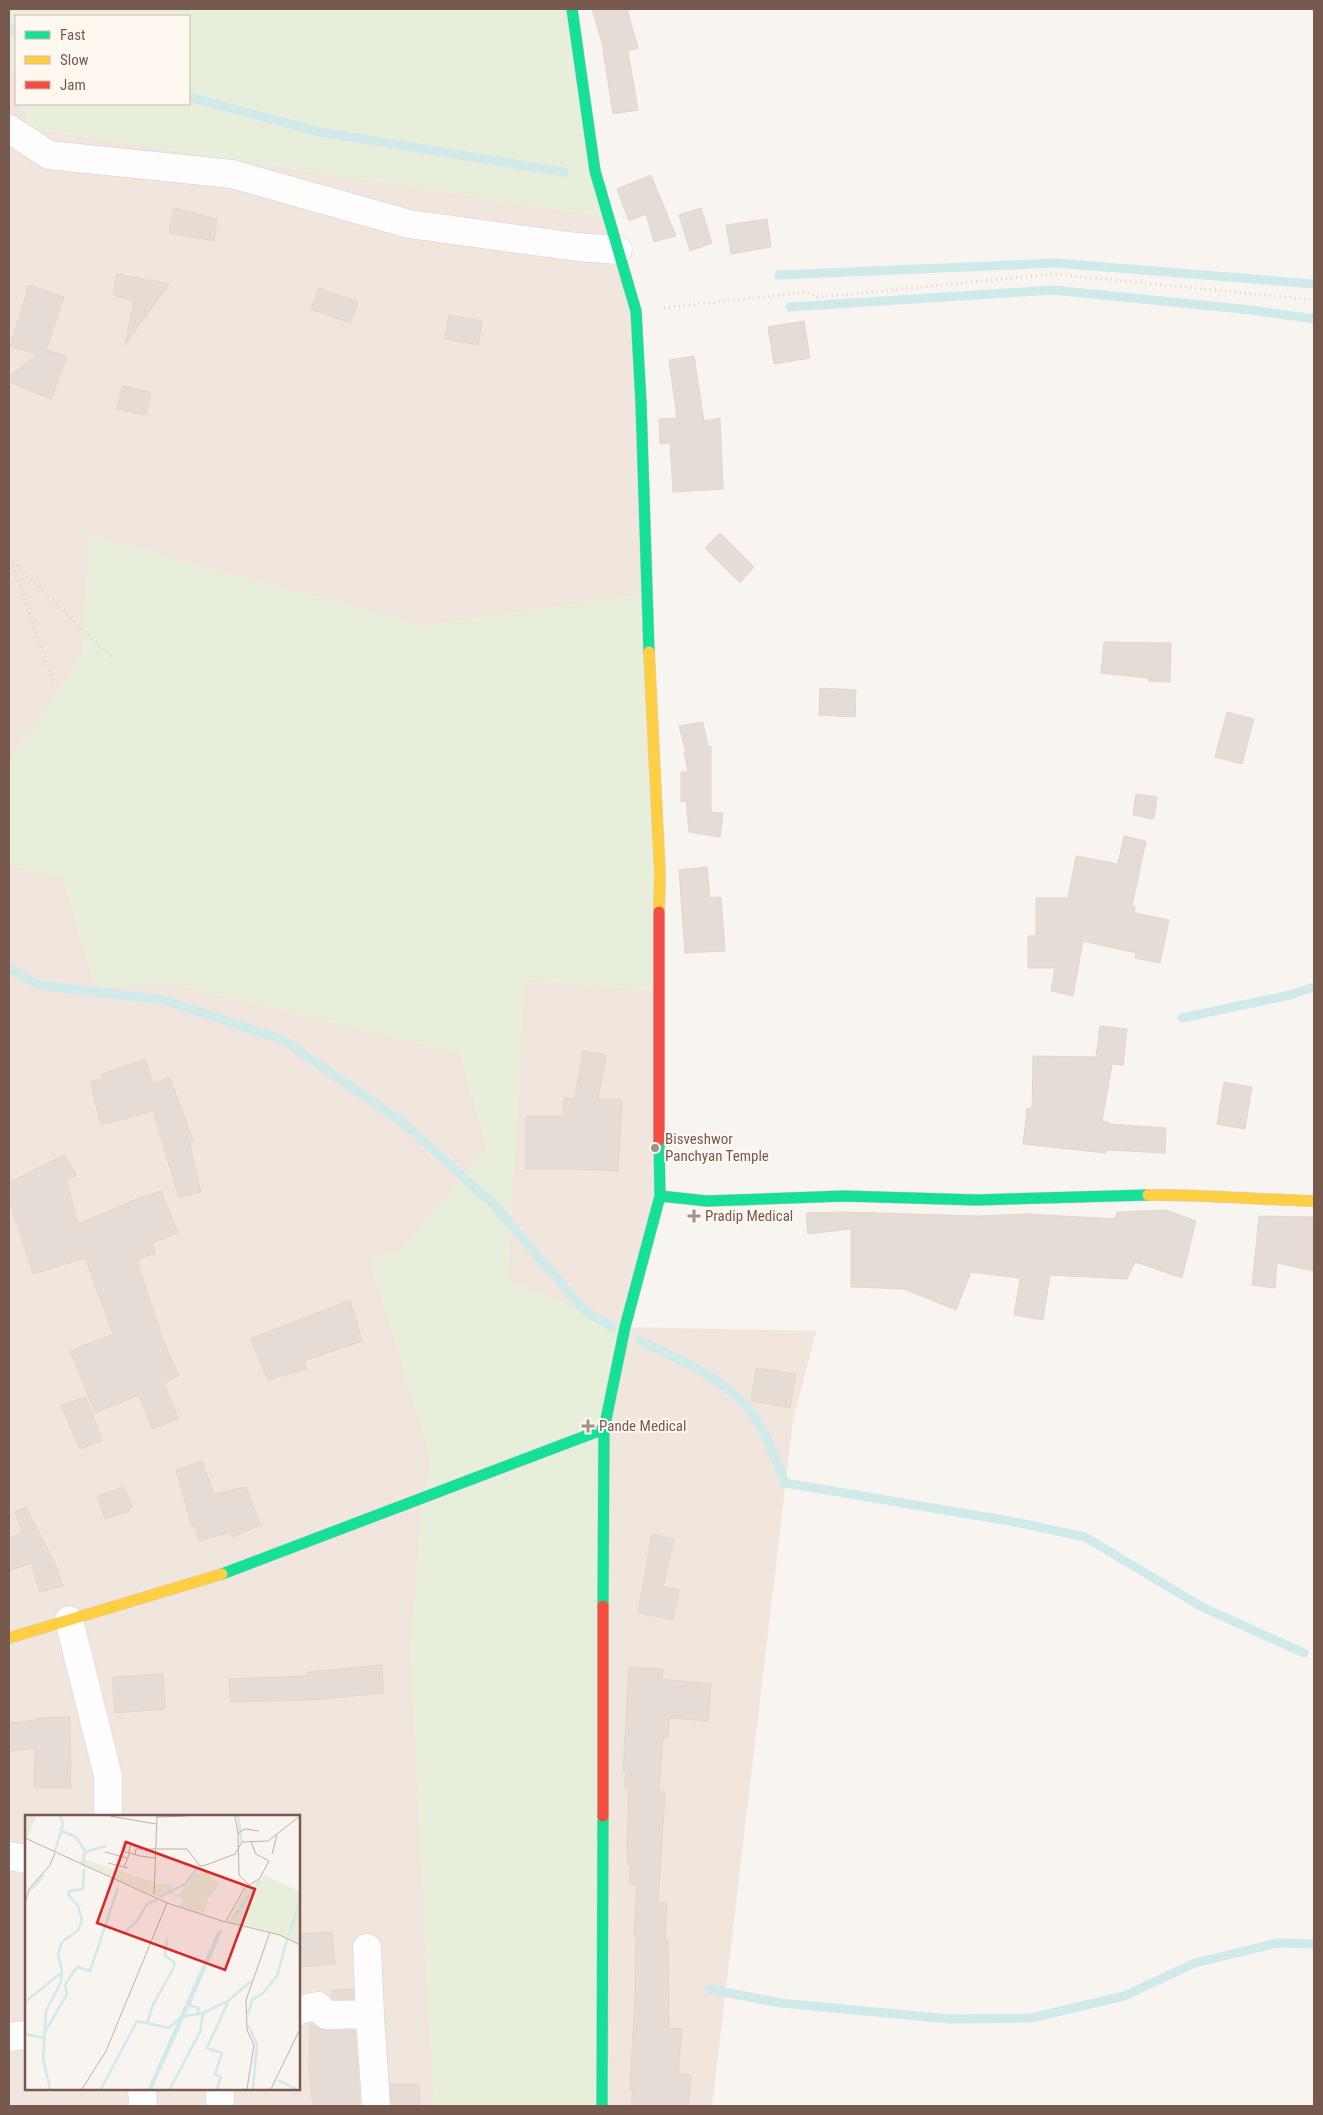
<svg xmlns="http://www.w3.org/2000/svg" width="1323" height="2115" font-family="'Roboto Condensed',sans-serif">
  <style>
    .residential { fill: #f1e6dd; fill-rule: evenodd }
    .green { fill: #e7efda }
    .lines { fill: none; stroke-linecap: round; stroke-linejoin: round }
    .stream { stroke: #d0e9e9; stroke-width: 9 }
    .building { fill: #e5dcd6; stroke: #e1d7d1 }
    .street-casing { stroke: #d8cfcb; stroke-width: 29 }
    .fast-casing { stroke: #d8cfca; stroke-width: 12 }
    .slow-casing { stroke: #d8cfca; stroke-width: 12 }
    .jam-casing { stroke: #d8cfca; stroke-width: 12 }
    .path { stroke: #dad2d0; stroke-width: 3; stroke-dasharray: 1 4; stroke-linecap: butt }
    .street { stroke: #fefdfd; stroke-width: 28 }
    .fast { stroke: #16e098; stroke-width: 11 }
    .slow { stroke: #ffcf43; stroke-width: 11 }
    .jam { stroke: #f24e42; stroke-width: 11 }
    .poi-dot { fill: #a58f86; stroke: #fff8f1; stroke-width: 2 }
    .labels { text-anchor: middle; stroke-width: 4; stroke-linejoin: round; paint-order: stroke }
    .poi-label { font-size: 15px; fill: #78594d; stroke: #fff8f1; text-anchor: start }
    .inset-river { fill: none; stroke: #d0e9e9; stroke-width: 2.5 }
    .inset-road { fill: none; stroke: #c1b1a9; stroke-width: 1 }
    .view { fill: #d62828; fill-opacity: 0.15; stroke: #d62828; stroke-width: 2.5 }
    .inset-edge { fill: none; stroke: #78594d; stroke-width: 2.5 }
  </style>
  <rect width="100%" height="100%" fill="#f8f4ef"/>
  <path class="residential" d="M 9,58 L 16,83 L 16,104 L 22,104 L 30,128 L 609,217 L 636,311 L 646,594 L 424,626 L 89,536 L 83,656 L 9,762 Z
    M 9,865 L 63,877 L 96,988 L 166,982 L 461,1053 L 487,1148 L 400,1252 L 371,1261 L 432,1461 L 423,1497 L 411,1650 L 434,2106 L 9,2106 ZM 26,1816 L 299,1816 L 299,2089 L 26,2089 Z
    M 524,979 L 658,991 L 660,1196 L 625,1327 L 816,1331 L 793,1421 L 712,2106 L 602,2106 L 507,1281 Z"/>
  <path class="green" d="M 9,9 L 572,9 L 609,217 L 30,128 L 22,104 L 189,104 L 189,16 L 16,16 L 16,83 L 9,58 Z
    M 89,536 L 424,626 L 646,594 L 658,991 L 524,979 L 507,1280 L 625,1327 L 604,1429 L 602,2106 L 434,2106 L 411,1650 L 423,1497 L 431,1461 L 371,1261 L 400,1252 L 487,1148 L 461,1053 L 166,982 L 96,988 L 63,877 L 9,865 L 9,762 L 83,656 Z"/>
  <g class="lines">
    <path class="stream" d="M 9,28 L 16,31
      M 189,97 L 320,132 L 564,172
      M 779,275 L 1056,263 L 1314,284
      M 790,307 L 1053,290 L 1251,310 L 1314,319
      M 9,968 L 38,985 L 164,1000 L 283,1040 L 405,1124 L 495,1206 L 584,1310 L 612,1327
      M 1182,1018 L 1290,995 L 1314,987
      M 639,1340 C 674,1358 717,1374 744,1404 C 764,1425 774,1456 785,1483 L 1015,1522 L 1085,1537 L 1202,1607 L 1304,1653
      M 709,1989 L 780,2003 L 950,2019 L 1031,2018 L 1124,1996 L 1195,1963 L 1278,1943 L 1314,1944"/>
  </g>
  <path class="building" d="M 592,9 L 627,9 L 638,48 L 628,51 L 638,110 L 613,114 L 602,43 Z
    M 651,175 L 676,236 L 654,242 L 646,214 L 629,221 L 617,189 Z
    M 174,208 L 217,219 L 214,241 L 169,233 Z
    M 701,208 L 712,243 L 690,251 L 679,215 Z
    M 767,219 L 771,247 L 731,254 L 726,225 Z
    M 117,274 L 169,284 L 125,345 L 134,301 L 113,295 Z
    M 29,285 L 64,297 L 46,350 L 67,356 L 52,397 L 49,398 L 9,382 L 9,376 L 38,354 L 10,346 Z
    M 319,288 L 358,302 L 350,323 L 311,309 Z
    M 449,315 L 482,321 L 478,345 L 445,339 Z
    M 804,321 L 810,358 L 774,364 L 768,327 Z
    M 694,356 L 704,421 L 720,418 L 723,489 L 673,492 L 670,443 L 660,444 L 659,419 L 677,418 L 669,360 Z
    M 122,386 L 151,392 L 146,415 L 117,409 Z
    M 720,533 L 754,567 L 740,583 L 705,548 Z
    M 1104,642 L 1171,643 L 1170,682 L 1148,681 L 1148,678 L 1101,673 Z
    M 820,688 L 856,690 L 855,717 L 819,715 Z
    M 1227,712 L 1254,719 L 1242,764 L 1215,757 Z
    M 703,722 L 708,747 L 711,746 L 711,812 L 723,813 L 720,837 L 689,832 L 686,801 L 681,802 L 681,772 L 688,772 L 684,752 L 686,752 L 679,726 Z
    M 1136,794 L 1157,797 L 1154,819 L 1133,815 Z
    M 1124,836 L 1146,841 L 1132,906 L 1135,906 L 1134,913 L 1169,920 L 1160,963 L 1135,958 L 1136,953 L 1083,941 L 1073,996 L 1051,991 L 1055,968 L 1028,968 L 1028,936 L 1036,936 L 1036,898 L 1068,898 L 1076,856 L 1118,864 Z
    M 707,867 L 710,898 L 721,897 L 725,951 L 685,953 L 679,870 Z
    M 1100,1026 L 1127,1029 L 1123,1065 L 1112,1064 L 1102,1121 L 1109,1122 L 1109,1124 L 1166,1128 L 1165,1153 L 1106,1150 L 1106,1153 L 1023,1144 L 1027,1108 L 1032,1108 L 1033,1056 L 1096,1057 Z
    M 583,1051 L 606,1055 L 598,1099 L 622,1100 L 618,1171 L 573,1169 L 526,1169 L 526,1116 L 563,1116 L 564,1098 L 575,1098 Z
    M 145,1059 L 153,1084 L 170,1077 L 193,1140 L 189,1142 L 201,1192 L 179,1198 L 153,1111 L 101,1125 L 90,1082 L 103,1078 L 102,1074 Z
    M 1224,1082 L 1252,1087 L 1245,1129 L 1217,1124 Z
    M 64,1155 L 77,1175 L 66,1180 L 78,1224 L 142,1197 L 161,1191 L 178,1233 L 152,1243 L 155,1253 L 137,1260 L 162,1338 L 179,1376 L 164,1383 L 178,1419 L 152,1429 L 139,1395 L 95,1413 L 70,1351 L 113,1334 L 85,1258 L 33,1274 L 9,1199 L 9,1183 Z
    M 1166,1210 L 1196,1221 L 1182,1278 L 1135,1262 L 1127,1279 L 1050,1275 L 1043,1320 L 1014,1315 L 1020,1278 L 971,1272 L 956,1310 L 904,1289 L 851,1287 L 851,1229 L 808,1234 L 806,1213 L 844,1212 L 977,1216 L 1028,1214 L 1115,1219 L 1117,1212 Z
    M 1259,1216 L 1314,1217 L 1314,1271 L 1277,1263 L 1275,1288 L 1252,1285 Z
    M 350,1300 L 362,1341 L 304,1361 L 306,1369 L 268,1380 L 250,1339 Z
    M 756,1368 L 796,1374 L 790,1408 L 751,1401 Z
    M 86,1397 L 102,1441 L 80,1449 L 61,1405 Z
    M 202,1461 L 214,1494 L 246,1487 L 261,1525 L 232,1537 L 230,1532 L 199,1541 L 195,1526 L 192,1527 L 176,1470 Z
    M 124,1487 L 133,1507 L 129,1509 L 130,1511 L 105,1519 L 97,1496 Z
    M 26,1507 L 56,1565 L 63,1586 L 40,1592 L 31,1563 L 9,1571 L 9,1538 L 22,1532 L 15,1512 Z
    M 652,1534 L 674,1539 L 663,1587 L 679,1590 L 673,1620 L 638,1613 Z
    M 382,1665 L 384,1693 L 310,1700 L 230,1702 L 229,1679 L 307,1676 L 307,1672 Z
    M 629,1667 L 663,1669 L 662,1679 L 711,1684 L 708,1721 L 669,1718 L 668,1738 L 663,1737 L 659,1791 L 665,1792 L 658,1902 L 667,1903 L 665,1938 L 668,1939 L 669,2028 L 682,2029 L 678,2074 L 691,2075 L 688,2106 L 631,2106 L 633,2091 L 630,2090 L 635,1993 L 636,1935 L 634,1935 L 637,1885 L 629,1884 L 630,1864 L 627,1864 L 627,1848 L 629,1788 L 624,1787 L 626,1772 L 623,1772 Z
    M 163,1674 L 165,1709 L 115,1713 L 112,1677 Z
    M 70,1717 L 71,1788 L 34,1788 L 35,1748 L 9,1751 L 9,1723 L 36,1720 L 36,1718 Z
    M 332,1932 L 335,1964 L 299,1967 L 299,1934 Z
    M 353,1989 L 354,1999 L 332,1999 L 332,1990 Z
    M 310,2024 L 326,2031 L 355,2030 L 360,2106 L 313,2106 L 309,2066 Z
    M 390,2084 L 419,2084 L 420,2106 L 391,2106 Z"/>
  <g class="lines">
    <g class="street-casing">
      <path id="street" d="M 9,129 L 49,155 L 232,174 L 409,224 L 577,247 L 618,250
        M 69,1620 L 108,1776 L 108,1816
        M 9,1856 L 26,1859
        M 299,2010 L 318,2006 L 326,2015 L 370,2014 L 367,1948
        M 370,2014 L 376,2106
        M 9,2037 L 26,2035
        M 142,2089 L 143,2106
        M 220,2089 L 220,2106"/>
    </g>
    <g class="fast-casing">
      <path id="fast" d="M 572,9 L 595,171 L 636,311 L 641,403 L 649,652
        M 660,1196 L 707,1201 L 844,1196 L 977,1200 L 1148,1195
        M 222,1574 L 604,1429
        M 603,1606 L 604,1429 L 625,1327 L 660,1196 L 659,1140
        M 602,2106 L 603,1816"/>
    </g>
    <g class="slow-casing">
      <path id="slow" d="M 649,652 L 660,875 L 659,912
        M 1148,1195 C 1204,1194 1259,1200 1314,1201
        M 9,1638 L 222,1574"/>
    </g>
    <g class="jam-casing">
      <path id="jam" d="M 659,912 L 659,1140
        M 603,1816 L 603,1606"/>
    </g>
    <path class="path" d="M 664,308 L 807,292 L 817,297 L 1054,274 L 1314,300
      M 9,559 L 114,659
      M 13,566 L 53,681"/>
    <use href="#street" class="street"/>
    <use href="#fast" class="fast"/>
    <use href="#slow" class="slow"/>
    <use href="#jam" class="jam"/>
  </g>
  <g class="poi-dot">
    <circle cx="655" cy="1148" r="5"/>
    <path d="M691.5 1208.5h5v5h5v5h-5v5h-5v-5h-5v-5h5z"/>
    <path d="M585.5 1418.5h5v5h5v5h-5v5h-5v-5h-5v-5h5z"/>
  </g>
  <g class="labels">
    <g class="poi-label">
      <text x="665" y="1144">Bisveshwor<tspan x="665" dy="17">Panchyan Temple</tspan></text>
      <text x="705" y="1221">Pradip Medical</text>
      <text x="599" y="1431">Pande Medical</text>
    </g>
  </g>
  <g transform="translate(25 1815)">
    <rect width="275" height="275" fill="#f8f4ef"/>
    <path d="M 0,1 L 11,1 L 2,24 L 0,23 ZM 58,44 L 131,68 L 145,69 L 149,79 L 155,79 L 167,58 L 175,59 L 179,52 L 188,65 L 195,68 L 182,86 L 179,100 L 155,92 L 158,84 L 141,77 L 135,83 L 54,49 ZM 239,60 L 275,77 L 275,130 L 245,117 L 203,107 L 221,73 L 231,74 Z" fill="#e7efda"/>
    <path class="inset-river" d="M 213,1 L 217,27M 35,15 L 51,22 L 60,36 L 58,48M 30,36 L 38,9 L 35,1M 60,37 L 81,31M 5,76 L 19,60M 135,82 L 160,69 L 173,52M 207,105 L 235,65M 100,117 L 112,106 L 122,89 L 132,85M 263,122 L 275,87M 0,187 L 36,158M 173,198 L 173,193 L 164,190 L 196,116M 223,199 L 227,185 L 238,178 L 252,161 L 262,125M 122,208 L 128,190 L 149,152 L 149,147 L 140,141 L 142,124M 223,210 L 232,229 L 228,274M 20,217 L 42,179 L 40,170 L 49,156 L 53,152 L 65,156 L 93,73M 0,219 L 19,223M 253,265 L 271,274M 25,274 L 18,244 L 21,196 L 36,167 L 37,155 L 33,139 L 37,127 L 53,115 L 57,106 L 53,91 L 43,79 L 45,76 L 58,74 L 59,54M 76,274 L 112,206 L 144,213 L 156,202 L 178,198 L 203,186 L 226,166M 124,274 L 194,116M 126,274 L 163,191M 145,274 L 175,217 L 178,198M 192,274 L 196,262 L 190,259 L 197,238 L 182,233 L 203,187"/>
    <path class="inset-road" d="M 85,1 L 131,9M 210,1 L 213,18M 132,2 L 161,1M 0,23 L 142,88 L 197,106 L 255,120 L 275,130M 80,37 L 102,43M 247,39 L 252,20M 110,40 L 111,34 L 162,34 L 175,51 L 181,50 L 210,39 L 217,27 L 243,26 L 275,1M 83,48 L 99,52M 103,53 L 99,52 L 104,40 L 104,37 L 106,28 L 99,26 L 97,36 L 104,38 L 115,41 L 130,43M 224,70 L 214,60 L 213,18 L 220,14 L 234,16M 129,79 L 132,1M 0,89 L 4,74 L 25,50 L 30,38M 201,106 L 219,74 L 235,63 L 244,46 L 231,39 L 226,27M 57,274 L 81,236 L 142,88M 222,274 L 229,230 L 222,215 L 221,185 L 245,117M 246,274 L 275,214"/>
    <path class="view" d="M 101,27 L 230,74 L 200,155 L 72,108 Z"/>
    <rect width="275" height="275" class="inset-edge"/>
  </g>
  <rect width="1323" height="2115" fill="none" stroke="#78594d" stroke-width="20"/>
  <rect x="15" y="15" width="175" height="90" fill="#fff8f1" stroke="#c9b8af"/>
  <rect x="25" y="31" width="25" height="8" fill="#16e098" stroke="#c9b8af"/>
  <text x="60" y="40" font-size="15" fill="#78594d">Fast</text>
  <rect x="25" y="56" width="25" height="8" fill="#ffcf43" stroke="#c9b8af"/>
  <text x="60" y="65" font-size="15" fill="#78594d">Slow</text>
  <rect x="25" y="81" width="25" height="8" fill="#f24e42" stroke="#c9b8af"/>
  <text x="60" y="90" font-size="15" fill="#78594d">Jam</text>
</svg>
